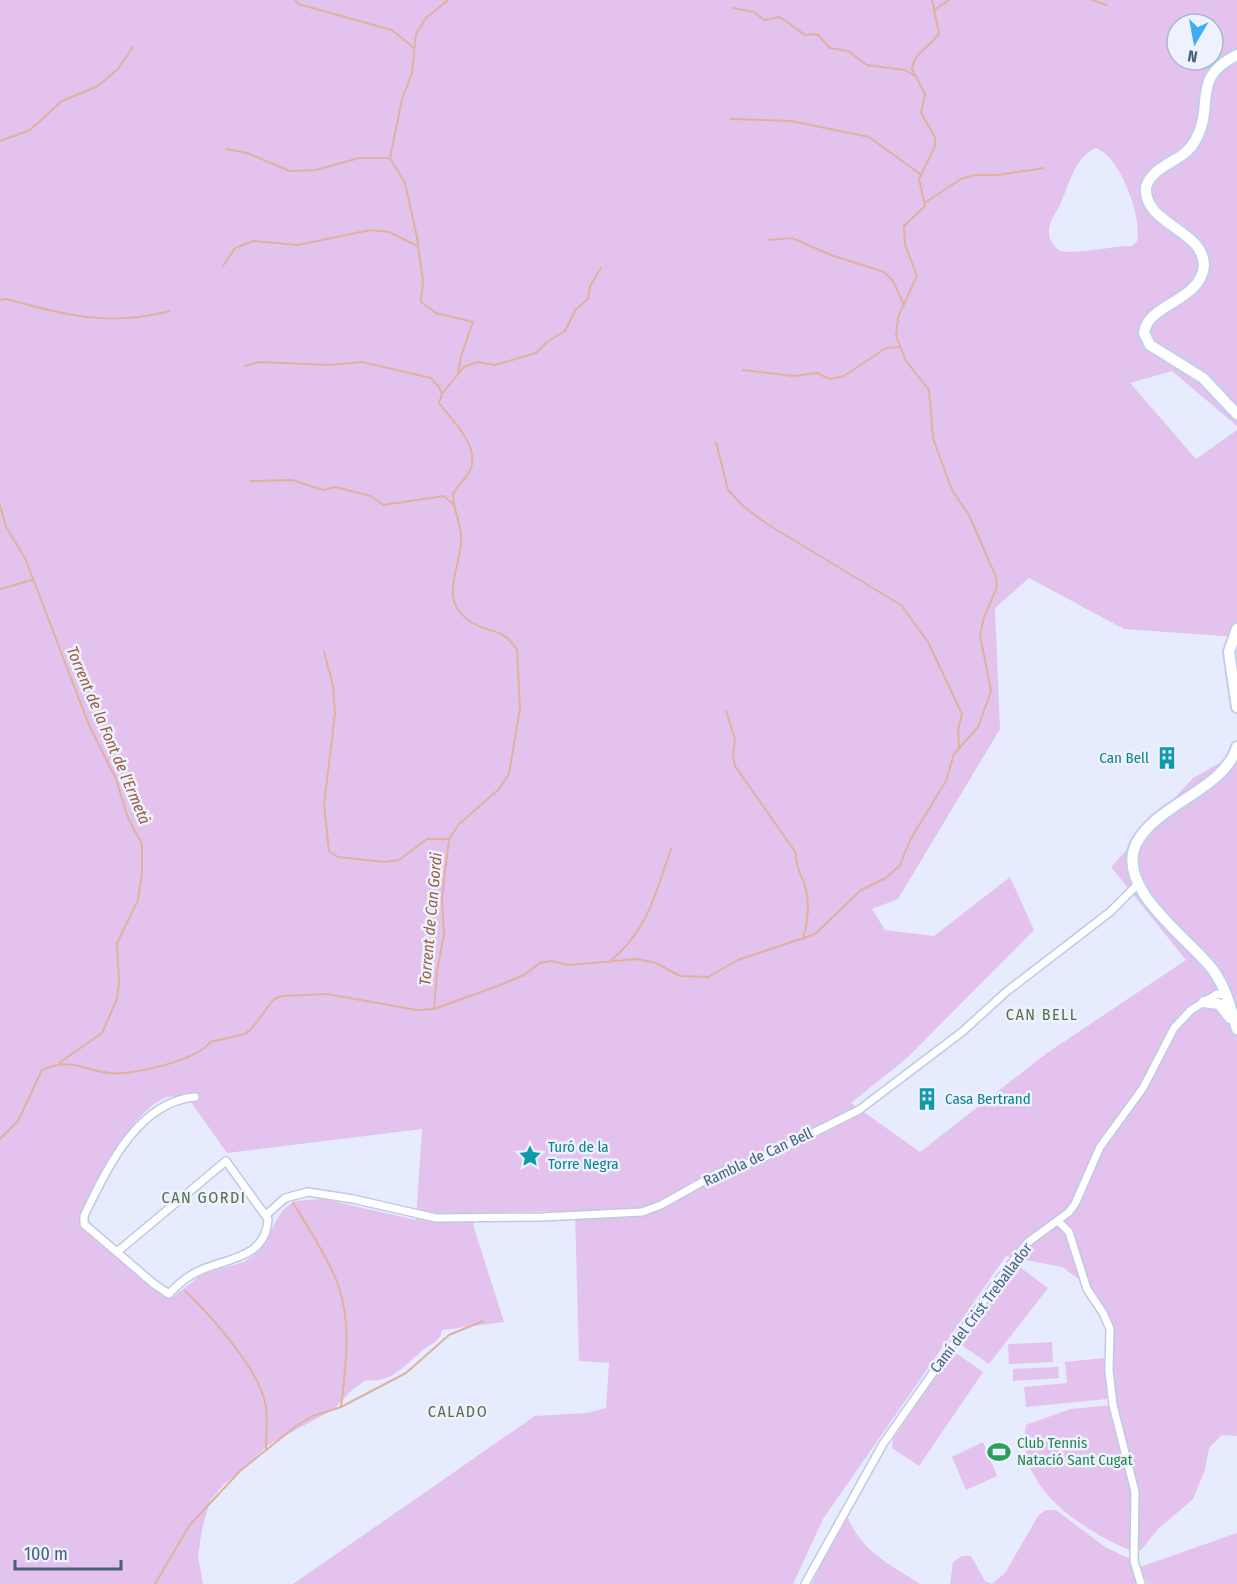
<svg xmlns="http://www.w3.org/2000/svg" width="1237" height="1584" font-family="'Fira Sans Condensed',sans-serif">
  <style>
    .green { fill: #e4c2ee; fill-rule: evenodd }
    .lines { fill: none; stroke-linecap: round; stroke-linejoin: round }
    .stream { stroke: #deb29d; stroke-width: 2 }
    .minor-casing { stroke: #bdcae2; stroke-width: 10 }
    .secondary-casing { stroke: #bfcfec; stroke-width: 14 }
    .minor { stroke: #fff; stroke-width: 7 }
    .secondary { stroke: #fff; stroke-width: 10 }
    .labels { text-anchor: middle; stroke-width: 5; stroke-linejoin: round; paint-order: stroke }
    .culture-label { font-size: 15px; fill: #0d838f; stroke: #eef2ff; text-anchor: start }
    .street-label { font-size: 15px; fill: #47607b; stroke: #eef2ff }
    .leisure-label { font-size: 15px; fill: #27864d; stroke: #eef2ff; text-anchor: start }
    .water-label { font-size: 16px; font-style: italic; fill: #985e41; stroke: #eef2ff }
    .neighbourhood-label { font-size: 16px; letter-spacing: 1.5px; fill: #51744a; stroke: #eef2ff }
  </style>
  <rect width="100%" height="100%" fill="#e6ebfe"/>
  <path class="green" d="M 0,0 L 1237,0 L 1237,426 L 1172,371 L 1130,383 L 1196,459 L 1237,430 L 1237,637 L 1124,629 L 1029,578 L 995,608 L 1000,729 L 898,899 L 872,909 L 885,930 L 934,936 L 1010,877 L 1034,930 L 907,1058 L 851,1103 L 920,1152 L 1047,1053 L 1186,960 L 1111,867 L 1193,778 L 1237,753 L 1237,1436 L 1222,1435 L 1209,1448 L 1205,1470 L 1193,1499 L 1158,1529 L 1141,1550 L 1134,1552 C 1085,1532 1013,1487 1026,1425 L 1070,1409 L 1113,1405 L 1110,1329 L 1087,1289 L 1093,1289 L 1062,1267 L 1006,1256 L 823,1519 L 793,1584 L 293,1584 L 535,1416 L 587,1413 L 606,1408 L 609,1363 L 579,1361 L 575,1211 L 473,1213 L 474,1228 L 504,1322 L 442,1330 C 440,1342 432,1343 423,1350 C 406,1364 391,1384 366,1380 L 352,1390 L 334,1409 L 268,1445 L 241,1471 L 224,1484 L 210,1501 L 202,1529 L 198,1556 L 203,1584 L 0,1584 ZM 1177,24 L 1213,24 L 1213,60 L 1177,60 ZM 1095,148 C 1120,154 1143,220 1137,241 L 1132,246 C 1117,245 1069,256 1059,250 C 1053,246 1048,238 1049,230 C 1049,221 1056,213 1060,205 C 1069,185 1074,159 1095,148 ZM 186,1095 L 227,1153 L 422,1129 L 416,1220 L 323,1199 L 294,1201 L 282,1211 L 259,1251 L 244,1262 L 202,1274 L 173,1297 L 161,1293 L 85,1231 L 80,1218 C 95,1185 131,1110 167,1097 C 173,1096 180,1096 186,1095 Z
    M 1017,1265 L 1048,1288 L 989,1364 L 960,1344 L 982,1313 L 989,1317 L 983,1312 Z
    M 1052,1342 L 1053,1362 L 1009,1364 L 1008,1344 Z
    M 953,1351 L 983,1372 L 919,1466 L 892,1448 L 893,1439 Z
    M 1104,1358 L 1107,1399 L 1026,1407 L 1024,1387 L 1067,1383 L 1065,1362 Z
    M 1058,1367 L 1059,1378 L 1013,1381 L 1013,1369 Z
    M 983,1442 L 997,1476 L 966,1490 L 952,1457 Z
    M 1046,1510 L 1056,1510 L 1105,1547 L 1134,1561 L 1141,1584 L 950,1584 L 953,1562 L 962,1556 L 971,1556 L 985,1581 L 992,1584 L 1005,1573 L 1038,1516 Z
    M 845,1511 C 860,1551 886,1562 920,1584 L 812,1584 Z
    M 1237,1533 L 1237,1584 L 1147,1584 L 1140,1567 Z"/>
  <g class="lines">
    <path class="stream" d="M 295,0 L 298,4 L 392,30 L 414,48
      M 1092,0 L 1107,5
      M 733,8 L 754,12 L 764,20 L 780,17 L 805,35 L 817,34 L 830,48 L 848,51 L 867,65 L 905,70 L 915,76
      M 934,10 L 949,0
      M 731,119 L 791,121 L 869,137 L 920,174
      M 0,141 L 30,130 L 62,101 L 98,86 L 118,69 L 133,47
      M 226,149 L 247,153 L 290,171 L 316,170 L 359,158 L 390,158
      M 926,202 L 961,179 L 975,175 L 997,175 L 1044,168
      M 768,240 L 792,238 L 831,255 L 884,272 L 893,281 L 904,305
      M 223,266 L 235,248 L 253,241 L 298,245 L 370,230 L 389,232 L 417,246
      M 0,300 L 6,299 C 64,315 109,327 170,311
      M 245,366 L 259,362 L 329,365 L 362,362 L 431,378 L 439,387 L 442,394
      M 743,370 L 794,376 L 817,373 L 830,379 L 844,376 L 886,348 L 900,347
      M 458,374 L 464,367 L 477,362 L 495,365 L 536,353 L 547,342 L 565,331 L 576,309 L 588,299 L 590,286 L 601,268
      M 716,442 L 728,490 L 743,506 L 767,524 L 901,605 L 928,642 L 962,714 L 958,730 L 959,746
      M 251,481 L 292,480 L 323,490 L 335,487 L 371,496 L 383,505 L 444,496 L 453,504
      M 0,505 L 6,527 L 25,558 L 89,725 L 116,779 L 128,818 L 142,844 L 142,872 L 138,900 L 117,943 L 119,981 L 117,999 L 102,1033 L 59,1063
      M 0,589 L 32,580
      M 324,652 L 333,685 L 335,714 L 324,804 L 329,851 L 338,857 L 385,862 L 399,860 L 427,839 L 449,839
      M 726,711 L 735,739 L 733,757 L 735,766 L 796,853 C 796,869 801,872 805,886 C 810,902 808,923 803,939
      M 609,962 C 648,931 655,894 671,849
      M 434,1009 L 437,971 L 444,935 L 442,898 L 449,839 L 459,824 L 499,789 L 509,774 L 520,708 L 517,650 C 503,627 491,634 471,622 C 435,599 464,564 461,535 C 460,521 453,509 453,494 C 458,485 466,479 470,470 C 481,447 452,420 439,403 L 442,394 L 458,374 L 461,356 L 473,322 L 436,313 L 421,302 L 423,282 L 417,237 L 405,183 L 390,158 L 402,99 L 412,73 L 416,34 L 426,18 L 448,0
      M 0,1139 L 18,1121 L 42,1070 C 71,1057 82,1070 110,1073 C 131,1076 198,1060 210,1042 L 245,1034 L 252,1028 L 274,999 L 282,996 L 327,994 L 417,1010 L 434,1009 L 500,985 L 524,975 L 540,963 L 551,961 L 569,965 L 637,959 L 656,963 L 680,976 L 708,977 L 738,960 L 815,934 L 861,890 L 886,878 L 900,865 L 910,840 L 946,781 L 954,754 L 978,727 L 991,691 L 980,635 L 984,617 L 997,587 L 996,577 L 969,515 L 952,490 L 933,438 L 929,390 L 906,361 L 896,336 L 898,317 L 917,276 L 905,245 L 904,226 L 925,206 L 919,179 L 935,146 L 935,137 L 921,113 L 925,94 L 912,69 C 915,50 931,47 939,33 L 932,0
      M 293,1203 C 308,1227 323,1250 334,1275 C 353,1316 346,1364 341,1407
      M 185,1291 C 209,1313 253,1364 263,1395 C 269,1412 266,1432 266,1450
      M 155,1584 L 189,1526 L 240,1471 L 296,1426 L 313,1416 L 341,1407 L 406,1373 L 449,1335 L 483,1321"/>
    <g class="minor-casing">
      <path id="minor" d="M 266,1215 L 285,1198 L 308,1192 L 353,1199 L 436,1218 L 542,1217 L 642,1212 L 661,1205 L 718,1173 L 759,1160 L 859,1110 L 962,1032 L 1006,992 L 1110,912 L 1138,884
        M 1058,1221 L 1069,1232 L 1087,1289 L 1103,1313 L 1110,1329 L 1109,1371 L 1113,1405 L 1135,1492 L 1134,1561 L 1141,1584
        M 117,1252 L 226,1161 L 268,1219 C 266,1259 226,1258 199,1271 C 187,1276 178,1284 169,1294 L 154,1284 L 84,1224 L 84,1216 C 107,1169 137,1102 195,1097
        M 805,1584 L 883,1444 L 991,1290 L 1027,1243 L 1069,1212 L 1075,1204 L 1100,1147 L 1143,1088 L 1174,1028 L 1191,1010 L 1217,994 L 1227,995"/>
    </g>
    <g class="secondary-casing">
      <path id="secondary" d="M 1237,55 C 1189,79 1216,104 1195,141 C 1183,163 1154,163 1146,187 C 1143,225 1204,229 1204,266 C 1200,302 1148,303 1144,333 L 1150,345 L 1203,378 L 1237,414
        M 1237,629 L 1229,652 L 1237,707
        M 1237,747 C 1223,791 1157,803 1136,844 C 1115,889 1190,939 1213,970 C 1226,988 1231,1009 1237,1029
        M 1204,1002 L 1219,1004 L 1230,1018"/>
    </g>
    <use href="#minor" class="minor"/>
    <use href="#secondary" class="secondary"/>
  </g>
  <defs>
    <g id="building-bare" transform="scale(1.8)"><path d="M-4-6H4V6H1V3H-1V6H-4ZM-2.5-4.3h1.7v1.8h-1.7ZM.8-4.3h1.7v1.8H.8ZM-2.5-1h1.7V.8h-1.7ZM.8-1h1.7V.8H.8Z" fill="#0f9aa8" stroke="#eef2ff" stroke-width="2.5" paint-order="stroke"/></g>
    <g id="sight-bare" transform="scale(1.8)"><path d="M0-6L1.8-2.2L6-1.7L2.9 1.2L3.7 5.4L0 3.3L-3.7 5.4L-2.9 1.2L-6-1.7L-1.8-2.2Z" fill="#0f9aa8" stroke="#eef2ff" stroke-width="2.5" paint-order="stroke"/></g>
    <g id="stadium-bare" transform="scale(1.8)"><path d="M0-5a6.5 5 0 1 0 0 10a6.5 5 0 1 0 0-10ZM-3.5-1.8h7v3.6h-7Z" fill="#2e9e5b" stroke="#eef2ff" stroke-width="2.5" paint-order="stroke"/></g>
  </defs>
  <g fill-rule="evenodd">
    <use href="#building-bare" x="1167" y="758"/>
    <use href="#building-bare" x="927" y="1099"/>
    <use href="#sight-bare" x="530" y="1156"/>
    <use href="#stadium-bare" x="999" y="1452"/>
  </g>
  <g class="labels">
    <g class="culture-label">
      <text x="1149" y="763" text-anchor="end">Can Bell</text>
      <text x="945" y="1104">Casa Bertrand</text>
      <text x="548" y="1152">Turó de la<tspan x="548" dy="17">Torre Negra</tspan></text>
    </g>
    <g class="street-label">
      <text transform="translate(758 1157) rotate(-25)" y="5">Rambla de Can Bell</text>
      <text transform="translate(981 1308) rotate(-53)" y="5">Camí del Crist Treballador</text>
    </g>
    <g class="leisure-label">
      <text x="1017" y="1448">Club Tennis<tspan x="1017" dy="17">Natació Sant Cugat</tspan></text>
    </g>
    <g class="water-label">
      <text transform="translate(109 735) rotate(67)" y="6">Torrent de la Font de l'Ermetà</text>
      <text transform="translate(430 919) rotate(-85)" y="6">Torrent de Can Gordi</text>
    </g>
    <g class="neighbourhood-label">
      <text x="1042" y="1020">CAN BELL</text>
      <text x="204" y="1203">CAN GORDI</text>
      <text x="458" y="1417">CALADO</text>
    </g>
  </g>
  <g transform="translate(1195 42) rotate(190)"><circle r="28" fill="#eef2ff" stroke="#abb8ca" stroke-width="1.5"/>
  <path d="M0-4.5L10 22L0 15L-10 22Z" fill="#3fadf4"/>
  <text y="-9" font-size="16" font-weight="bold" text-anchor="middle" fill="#47607b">N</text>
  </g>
  <path d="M15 1560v9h106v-9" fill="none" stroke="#47607b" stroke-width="3"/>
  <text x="24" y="1560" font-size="18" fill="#47607b" stroke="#eef2ff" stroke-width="4.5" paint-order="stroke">100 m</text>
</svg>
